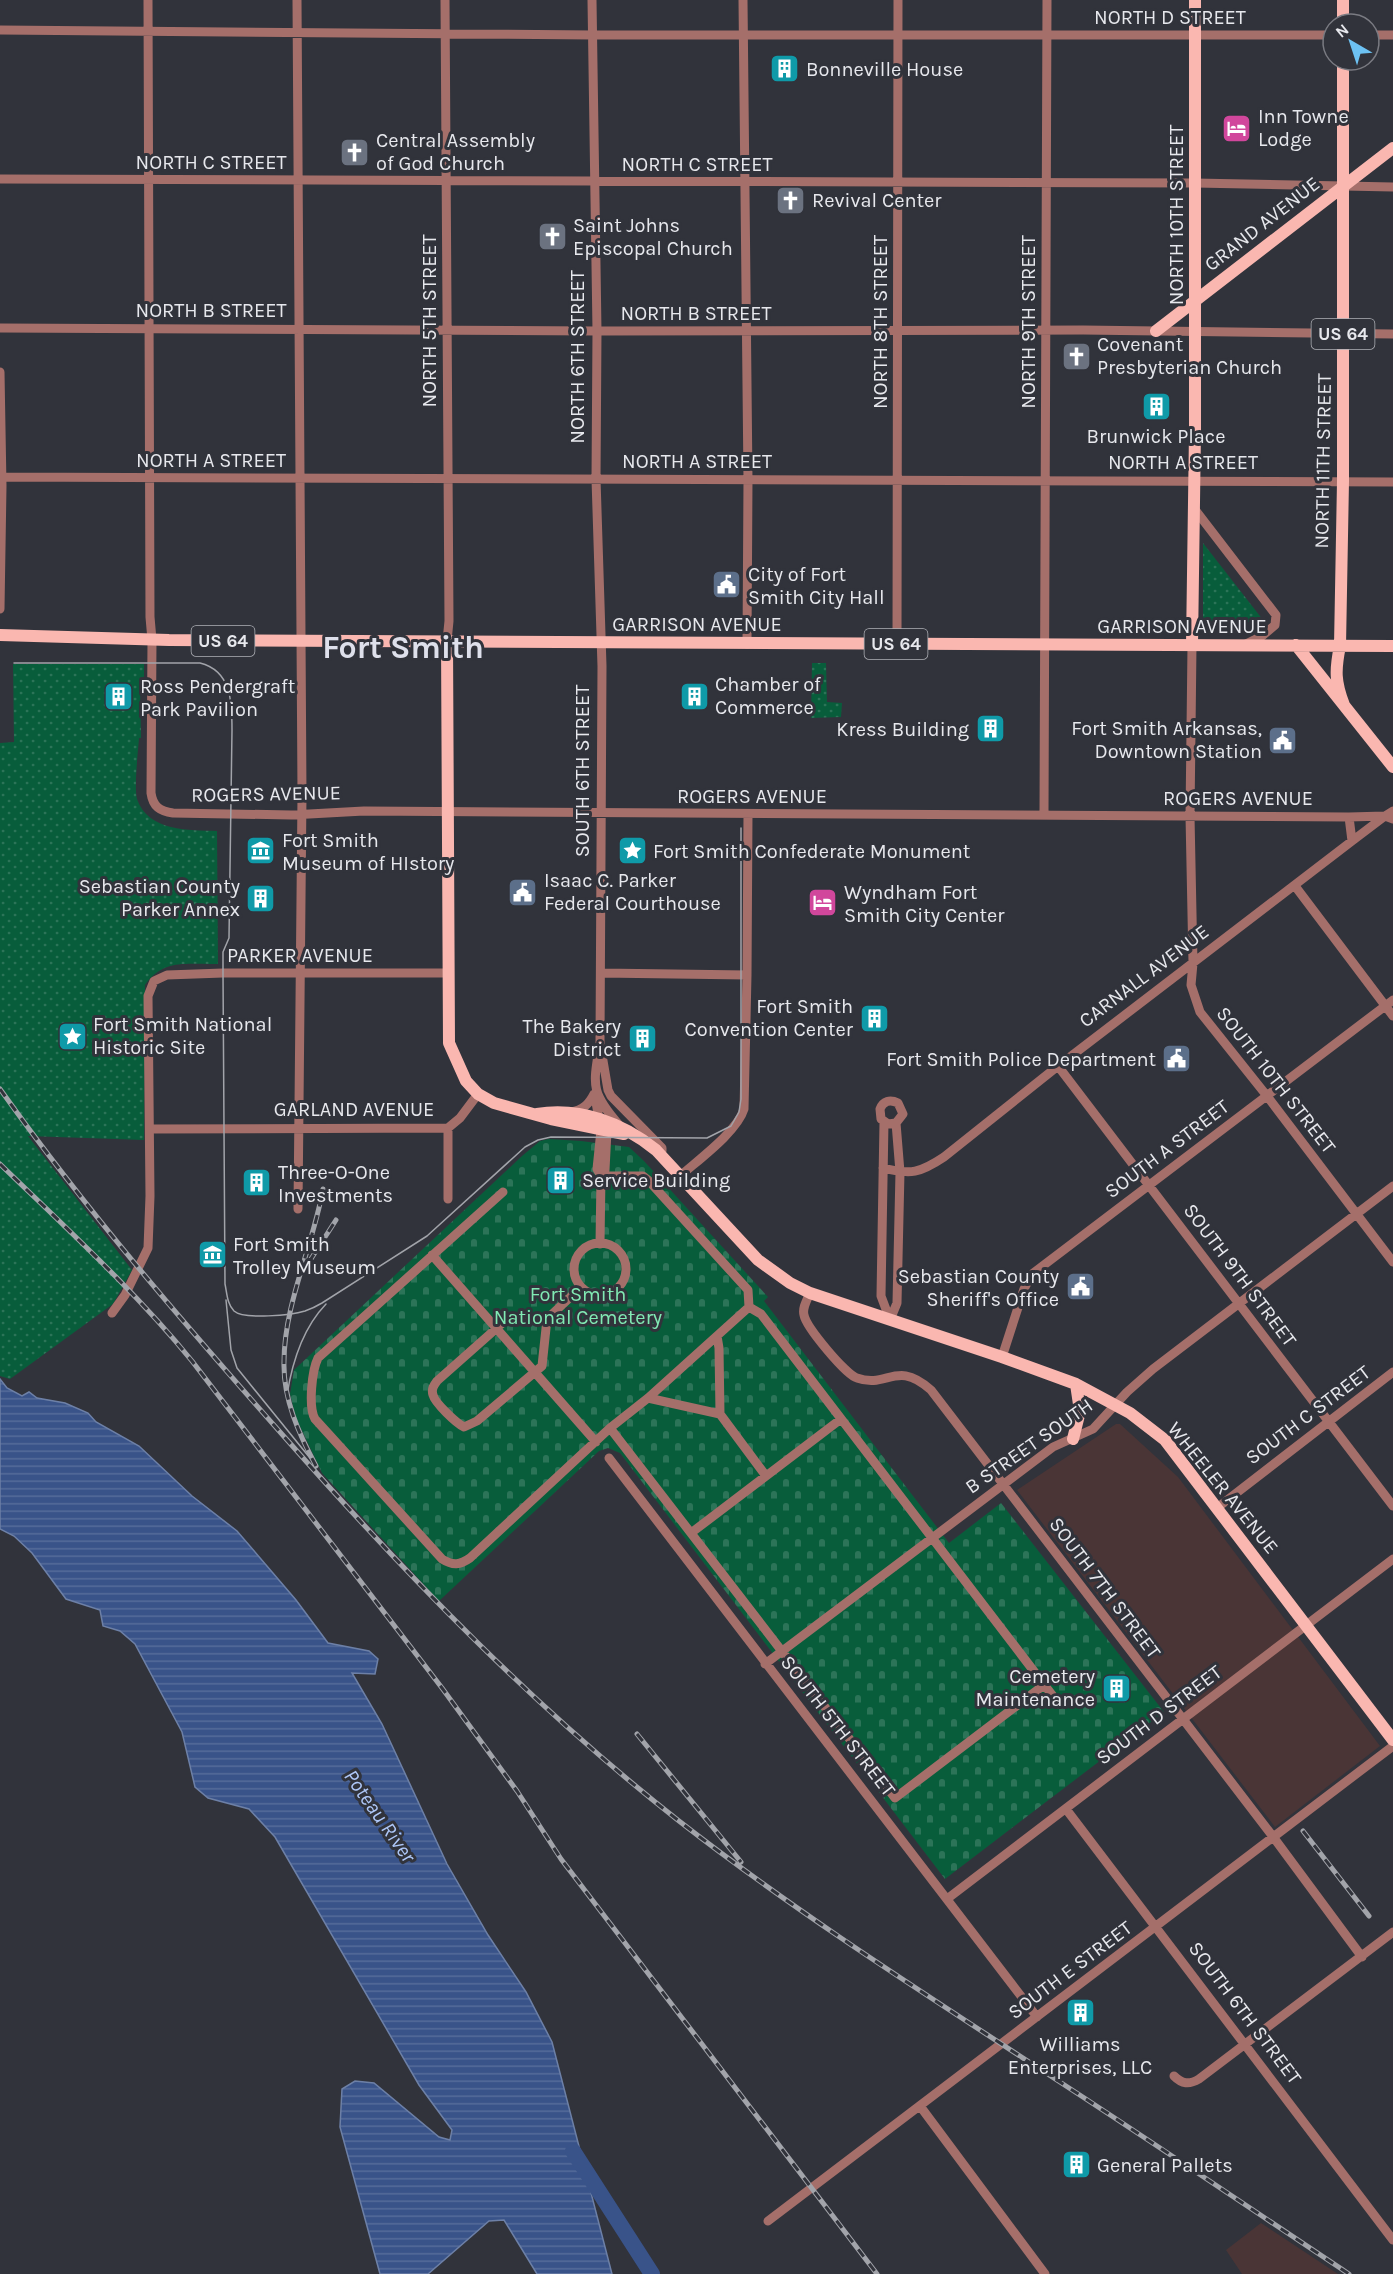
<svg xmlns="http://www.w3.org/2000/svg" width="1393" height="2274" font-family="Karla,sans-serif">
  <defs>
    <pattern id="grass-dots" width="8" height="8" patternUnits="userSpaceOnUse" patternTransform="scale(1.5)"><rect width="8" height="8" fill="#085d3b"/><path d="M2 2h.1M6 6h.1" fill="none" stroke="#2c7458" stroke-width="1.8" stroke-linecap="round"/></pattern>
    <pattern id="cemetery-stones" width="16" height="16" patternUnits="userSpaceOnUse" patternTransform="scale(1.5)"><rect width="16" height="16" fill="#085d3b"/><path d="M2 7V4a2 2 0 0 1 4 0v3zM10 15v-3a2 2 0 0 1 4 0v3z" fill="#2c7458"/></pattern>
    <pattern id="water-rules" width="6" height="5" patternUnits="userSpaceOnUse" patternTransform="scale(1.5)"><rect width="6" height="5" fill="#395389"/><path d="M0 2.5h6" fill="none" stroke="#566c9a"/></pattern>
  </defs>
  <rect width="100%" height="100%" fill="#31333b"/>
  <path fill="#4a3536" d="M1116,1424H1120L1178,1477L1380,1746L1275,1827L1017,1490Z
    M1261,2223L1338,2274H1242L1226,2250Z"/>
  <path fill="url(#grass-dots)" d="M1203,543L1263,620L1255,622H1203Z
    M812,663H826L827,702L842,703L841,717L811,718Z
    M13,664H144V679L140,684L141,738H139C138,752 134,787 137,799C148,832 190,830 217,831L218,964C187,965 164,958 145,985L144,1140L28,1136L132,1270L113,1304L10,1379L0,1376V743L14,742Z"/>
  <path fill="url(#cemetery-stones)" d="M549,1139L581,1141L629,1147L644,1161L768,1297L764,1301L949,1543L1001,1503L1164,1712L945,1879L620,1453L608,1448L599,1451L439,1601L322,1473L296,1418L290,1394L294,1370L522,1156L540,1141Z"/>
  <path fill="url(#water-rules)" stroke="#6d80a7" stroke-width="1.5" d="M0,1379L7,1388L22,1396L29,1392L37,1398L65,1403L88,1413L96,1422L139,1446L192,1496L237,1531L296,1600L328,1643L369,1651L378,1659L375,1674L352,1673L382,1724L447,1864L488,1935L526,1992L552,2042L612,2274H537L504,2220L489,2221L428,2274H380L340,2127L342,2089L355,2081L374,2083L439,2137L450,2140L452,2130L419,2085L275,1837L249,1809L208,1798L195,1787L182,1732L135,1644L120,1631L103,1626L100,1610L66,1599L32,1553L14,1536L0,1529Z"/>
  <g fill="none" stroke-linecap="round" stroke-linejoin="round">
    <path stroke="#395389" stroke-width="16" d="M573,2151L652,2274"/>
    <path stroke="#a56f6a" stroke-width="9" d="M148,0L150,617L152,640L151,793C153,807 160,811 173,813L291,815L364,811L1349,817L1385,816L1393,811
      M297,0L302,795L298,1209
      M445,0L449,621L447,641
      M592,0L597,331L596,479L602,666L600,1043C593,1086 590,1092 620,1126
      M743,0L748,480L747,644
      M0,30L593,35H1333
      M1369,35H1393
      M0,179L1195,183L1393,187
      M0,328L597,331L1083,330L1393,334
      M0,372L2,486L0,609
      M0,477L1393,482
      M1193,507L1276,615L1275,625L1262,636L1246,644
      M897,644L898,0
      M1192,645L1190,816L1193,963L1191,985L1200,1012L1267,1096L1393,1262
      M1044,815L1047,0
      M1352,841L1385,816L1393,819
      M1295,886L1393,1016
      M601,973L747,975
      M601,1049L608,1090L611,1096L662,1148V1151
      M1058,1066L1393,1506
      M595,1097L601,1130L597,1169L601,1176
      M571,1112C583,1110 589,1104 594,1094
      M884,1122L881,1296L890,1320
      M150,1129L448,1128L460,1118L478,1094
      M883,1168C911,1175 920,1173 944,1157L1053,1070L1352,841L1349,817
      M601,1176H643L648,1180L748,1290L749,1307
      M679,1177C698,1160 737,1132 744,1109L747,975L748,814
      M503,1192L318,1358C312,1370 308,1407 315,1419L442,1559C453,1566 460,1565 470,1558L610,1428L648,1398L749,1307
      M448,1199V1128
      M574 1269a26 26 0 1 1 52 0a26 26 0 1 1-52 0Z
      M600,1244L601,1176L605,1170L607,1131
      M432,1255L596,1442
      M810,1293C807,1300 802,1308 804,1315C806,1327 846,1375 857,1378C888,1389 896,1359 931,1390L1274,1838L1362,1957
      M749,1307L761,1314L1059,1704
      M112,1313L125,1295L148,1248L150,1196L148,996L154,981L167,975L223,973H447
      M547,1319L508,1318L437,1381C434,1385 431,1389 433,1395C435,1403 456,1423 464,1427L477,1421L542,1366L547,1319L581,1287
      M890,1320L897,1303L900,1172L896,1123L903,1114L898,1103C890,1099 883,1101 880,1109L881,1119L888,1124L896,1123
      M717,1336L719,1348L720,1414L766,1476
      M1002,1357L1024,1289L1032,1274L1393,1000
      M648,1398L720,1414
      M610,1428L895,1798L1044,1685
      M609,1458L1037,2017
      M1217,1508L1393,1372
      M691,1533L841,1419
      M765,1664L1053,1447L1093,1429L1127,1392L1153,1369L1393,1186
      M1066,1809L1393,2240
      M947,1899L1393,1559
      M1174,2076C1182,2084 1189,2085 1199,2079L1393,1932
      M920,2106L1045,2274
      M768,2221L1393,1746"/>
    <path stroke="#fab7b0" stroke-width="12" d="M1343,24V0
      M1343,60V481L1340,646C1335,670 1335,682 1344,705
      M1156,331L1393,148
      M0,635L169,640L1393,646
      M447,641L449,1043L466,1081L478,1094L494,1103L551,1119L624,1134
      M1192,645L1195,431V0
      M1296,645L1393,767
      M537,1114C580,1107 623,1123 656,1150L758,1260L790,1283L810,1293L1002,1357L1076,1384L1130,1413L1165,1440L1393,1740
      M1073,1439L1080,1411L1076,1384"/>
    <path stroke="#a2a4aa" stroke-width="1.5" d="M14,663H200C232,671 232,703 232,730L229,938L223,952V973L225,1284C227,1293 227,1304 234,1311C244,1320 292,1315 305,1311C311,1309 317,1306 322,1303L427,1236L525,1147L538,1140L551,1137L707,1138L731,1126L739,1112L741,1099V828
      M226,1300L231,1350L237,1368L314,1463
      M287,1395C292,1363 303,1328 326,1304"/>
    <defs>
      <path id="rail" d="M0,1089C88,1213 188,1328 288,1441C410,1579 534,1707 679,1821C796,1912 922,1992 1046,2073C1148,2139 1248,2207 1349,2274
        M0,1164C66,1228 134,1290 192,1361L442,1688L517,1791L561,1859L877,2274
        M309,1262L336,1220
        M316,1466C299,1434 283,1399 284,1362C284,1304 313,1246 323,1189
        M637,1734L741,1862
        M1303,1831L1369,1916"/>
    </defs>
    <use href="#rail" stroke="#a2a4aa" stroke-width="5"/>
    <use href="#rail" stroke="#31333b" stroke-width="3" stroke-dasharray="9" stroke-linecap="butt"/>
  </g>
  <defs>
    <symbol id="building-square" viewBox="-11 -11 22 22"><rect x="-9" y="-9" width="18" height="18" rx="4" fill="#0f9aa8" stroke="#31333b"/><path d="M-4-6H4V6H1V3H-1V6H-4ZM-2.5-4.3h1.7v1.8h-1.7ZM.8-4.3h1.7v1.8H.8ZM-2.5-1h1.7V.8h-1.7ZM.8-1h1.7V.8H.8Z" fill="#fff"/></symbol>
    <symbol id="hotel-square" viewBox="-11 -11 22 22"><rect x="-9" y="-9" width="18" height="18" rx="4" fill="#d1479c" stroke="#31333b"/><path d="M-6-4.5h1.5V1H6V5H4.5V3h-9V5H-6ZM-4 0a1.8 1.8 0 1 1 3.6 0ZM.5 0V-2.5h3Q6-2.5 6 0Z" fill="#fff"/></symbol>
    <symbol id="church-square" viewBox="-11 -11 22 22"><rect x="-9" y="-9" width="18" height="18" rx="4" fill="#6b7280" stroke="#31333b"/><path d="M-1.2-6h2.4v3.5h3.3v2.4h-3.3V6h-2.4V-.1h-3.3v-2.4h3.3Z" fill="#fff"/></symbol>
    <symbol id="civic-square" viewBox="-11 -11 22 22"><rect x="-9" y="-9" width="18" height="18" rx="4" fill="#5c6f8a" stroke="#31333b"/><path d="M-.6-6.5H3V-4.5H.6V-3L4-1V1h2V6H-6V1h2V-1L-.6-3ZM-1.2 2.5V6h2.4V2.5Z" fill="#fff"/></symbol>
    <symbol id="museum-square" viewBox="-11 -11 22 22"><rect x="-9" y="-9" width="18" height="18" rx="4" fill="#0f9aa8" stroke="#31333b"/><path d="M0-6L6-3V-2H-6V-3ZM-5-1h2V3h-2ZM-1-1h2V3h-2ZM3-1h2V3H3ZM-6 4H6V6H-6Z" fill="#fff"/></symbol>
    <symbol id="sight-square" viewBox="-11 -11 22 22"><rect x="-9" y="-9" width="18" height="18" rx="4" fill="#0f9aa8" stroke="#31333b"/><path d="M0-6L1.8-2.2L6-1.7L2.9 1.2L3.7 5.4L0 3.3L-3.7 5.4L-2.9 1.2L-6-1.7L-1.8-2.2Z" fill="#fff"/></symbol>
  </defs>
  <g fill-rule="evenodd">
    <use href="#building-square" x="768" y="52" width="33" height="33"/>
    <use href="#hotel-square" x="1220" y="112" width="33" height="33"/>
    <use href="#church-square" x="338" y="136" width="33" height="33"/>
    <use href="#church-square" x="774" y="184" width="33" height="33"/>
    <use href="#church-square" x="536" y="220" width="33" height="33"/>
    <use href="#church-square" x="1060" y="340" width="33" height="33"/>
    <use href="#building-square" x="1140" y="390" width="33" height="33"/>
    <use href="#civic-square" x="710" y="568" width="33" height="33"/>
    <use href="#building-square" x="678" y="680" width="33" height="33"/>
    <use href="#building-square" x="102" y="680" width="33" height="33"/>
    <use href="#building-square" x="974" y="712" width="33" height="33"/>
    <use href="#civic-square" x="1266" y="724" width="33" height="33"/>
    <use href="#museum-square" x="244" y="834" width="33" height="33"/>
    <use href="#sight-square" x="616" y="834" width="33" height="33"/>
    <use href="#civic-square" x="506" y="876" width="33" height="33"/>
    <use href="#building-square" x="244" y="882" width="33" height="33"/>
    <use href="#hotel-square" x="806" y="886" width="33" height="33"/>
    <use href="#building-square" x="858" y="1002" width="33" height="33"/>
    <use href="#sight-square" x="56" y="1020" width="33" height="33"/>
    <use href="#building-square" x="626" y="1022" width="33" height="33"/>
    <use href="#civic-square" x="1160" y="1042" width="33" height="33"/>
    <use href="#building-square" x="544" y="1164" width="33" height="33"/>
    <use href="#building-square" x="240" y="1166" width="33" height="33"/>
    <use href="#museum-square" x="196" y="1238" width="33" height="33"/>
    <use href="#civic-square" x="1064" y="1270" width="33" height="33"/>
    <use href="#building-square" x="1100" y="1672" width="33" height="33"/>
    <use href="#building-square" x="1064" y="1996" width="33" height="33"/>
    <use href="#building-square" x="1060" y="2148" width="33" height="33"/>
  </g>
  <g text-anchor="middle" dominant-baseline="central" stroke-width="6" stroke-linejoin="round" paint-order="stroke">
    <g fill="#31333b" stroke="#b0b2b8" stroke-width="1.5">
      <rect x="1311.5" y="319" width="63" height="30" rx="4.5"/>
      <rect x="191.5" y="626" width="63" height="30" rx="4.5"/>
      <rect x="864.5" y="629" width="63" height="30" rx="4.5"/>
    </g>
    <g font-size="18" font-weight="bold" fill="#e7e8ed">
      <text x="1343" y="334">US 64</text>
      <text x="223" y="641">US 64</text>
      <text x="896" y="644">US 64</text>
    </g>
    <g font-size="20" fill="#e7e8ed" stroke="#31333b">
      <text x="1170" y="17">NORTH D STREET</text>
      <text x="211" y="162">NORTH C STREET</text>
      <text x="697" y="164">NORTH C STREET</text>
      <text transform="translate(1176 215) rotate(-90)">NORTH 10TH STREET</text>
      <text transform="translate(1262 224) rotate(-38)">GRAND AVENUE</text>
      <text x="211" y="310">NORTH B STREET</text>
      <text x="696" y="313">NORTH B STREET</text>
      <text transform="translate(429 321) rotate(-90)">NORTH 5TH STREET</text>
      <text transform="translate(880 322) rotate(-90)">NORTH 8TH STREET</text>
      <text transform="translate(1028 322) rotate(-90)">NORTH 9TH STREET</text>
      <text transform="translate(577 357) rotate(-90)">NORTH 6TH STREET</text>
      <text x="211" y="460">NORTH A STREET</text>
      <text x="697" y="461">NORTH A STREET</text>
      <text transform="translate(1323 461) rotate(-89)">NORTH 11TH STREET</text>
      <text x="1183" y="462">NORTH A STREET</text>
      <text x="697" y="624">GARRISON AVENUE</text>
      <text x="1182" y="626">GARRISON AVENUE</text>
      <text transform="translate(582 771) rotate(-90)">SOUTH 6TH STREET</text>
      <text transform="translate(266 794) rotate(-1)">ROGERS AVENUE</text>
      <text x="752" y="796">ROGERS AVENUE</text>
      <text x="1238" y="798">ROGERS AVENUE</text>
      <text x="300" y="955">PARKER AVENUE</text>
      <text transform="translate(1144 976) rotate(-37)">CARNALL AVENUE</text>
      <text transform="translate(1276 1080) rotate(52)">SOUTH 10TH STREET</text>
      <text x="354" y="1109">GARLAND AVENUE</text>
      <text transform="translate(1167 1149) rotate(-37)">SOUTH A STREET</text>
      <text transform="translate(1240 1275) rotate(53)">SOUTH 9TH STREET</text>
      <text transform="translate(1308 1415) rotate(-37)">SOUTH C STREET</text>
      <text transform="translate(1029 1446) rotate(-35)">B STREET SOUTH</text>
      <text transform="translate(1223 1488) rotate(51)">WHEELER AVENUE</text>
      <text transform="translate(1105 1588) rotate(53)">SOUTH 7TH STREET</text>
      <text transform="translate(1159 1715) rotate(-37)">SOUTH D STREET</text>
      <text transform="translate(838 1726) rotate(52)">SOUTH 5TH STREET</text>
      <text transform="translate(1070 1970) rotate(-37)">SOUTH E STREET</text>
      <text transform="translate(1245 2013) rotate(53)">SOUTH 6TH STREET</text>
    </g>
    <g font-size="20" fill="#e7e8ed" stroke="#31333b" text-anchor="start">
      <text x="806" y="69">Bonneville House</text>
      <text x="1258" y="116">Inn Towne<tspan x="1258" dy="23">Lodge</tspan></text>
      <text x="376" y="140">Central Assembly<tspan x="376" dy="23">of God Church</tspan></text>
      <text x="812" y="200">Revival Center</text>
      <text x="573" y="225">Saint Johns<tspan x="573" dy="23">Episcopal Church</tspan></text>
      <text x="1097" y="344">Covenant<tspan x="1097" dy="23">Presbyterian Church</tspan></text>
      <text x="1156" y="436" text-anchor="middle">Brunwick Place</text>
      <text x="748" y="574">City of Fort<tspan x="748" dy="23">Smith City Hall</tspan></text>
      <text x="715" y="684">Chamber of<tspan x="715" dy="23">Commerce</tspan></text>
      <text x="140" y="686">Ross Pendergraft<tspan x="140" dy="23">Park Pavilion</tspan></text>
      <text x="1262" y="728" text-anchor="end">Fort Smith Arkansas,<tspan x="1262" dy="23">Downtown Station</tspan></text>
      <text x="969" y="729" text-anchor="end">Kress Building</text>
      <text x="282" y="840">Fort Smith<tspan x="282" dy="23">Museum of HIstory</tspan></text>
      <text x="653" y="851">Fort Smith Confederate Monument</text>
      <text x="544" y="880">Isaac C. Parker<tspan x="544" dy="23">Federal Courthouse</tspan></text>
      <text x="240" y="886" text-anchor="end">Sebastian County<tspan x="240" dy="23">Parker Annex</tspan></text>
      <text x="844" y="892">Wyndham Fort<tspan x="844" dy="23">Smith City Center</tspan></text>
      <text x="853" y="1006" text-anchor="end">Fort Smith<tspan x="853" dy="23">Convention Center</tspan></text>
      <text x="93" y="1024">Fort Smith National<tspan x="93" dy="23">Historic Site</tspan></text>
      <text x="621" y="1026" text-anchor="end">The Bakery<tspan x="621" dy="23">District</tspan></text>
      <text x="1156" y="1059" text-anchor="end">Fort Smith Police Department</text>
      <text x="278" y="1172">Three-O-One<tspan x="278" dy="23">Investments</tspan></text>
      <text x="582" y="1180">Service Building</text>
      <text x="233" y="1244">Fort Smith<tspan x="233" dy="23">Trolley Museum</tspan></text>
      <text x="1059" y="1276" text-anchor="end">Sebastian County<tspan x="1059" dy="23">Sheriff's Office</tspan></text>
      <text x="1095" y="1676" text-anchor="end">Cemetery<tspan x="1095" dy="23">Maintenance</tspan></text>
      <text x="1080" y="2044" text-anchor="middle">Williams<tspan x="1080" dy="23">Enterprises, LLC</tspan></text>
      <text x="1097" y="2165">General Pallets</text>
    </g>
    <g font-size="20" fill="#81eab4" stroke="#31333b">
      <text x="578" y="1294">Fort Smith<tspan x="578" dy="23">National Cemetery</tspan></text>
    </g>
    <g font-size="21" font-style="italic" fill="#aec7f8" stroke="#31333b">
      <text transform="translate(380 1816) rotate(55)">Poteau River</text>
    </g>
    <g font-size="32" font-weight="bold" fill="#dee0eb" stroke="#31333b">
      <text x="403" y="647">Fort Smith</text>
    </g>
  </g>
  <g transform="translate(1351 42) rotate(321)"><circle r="28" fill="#31333b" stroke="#7a7b82" stroke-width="1.5"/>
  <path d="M0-4.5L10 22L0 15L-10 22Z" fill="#6dc2f3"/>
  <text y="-9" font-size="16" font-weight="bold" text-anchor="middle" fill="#e7e8ed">N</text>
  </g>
</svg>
